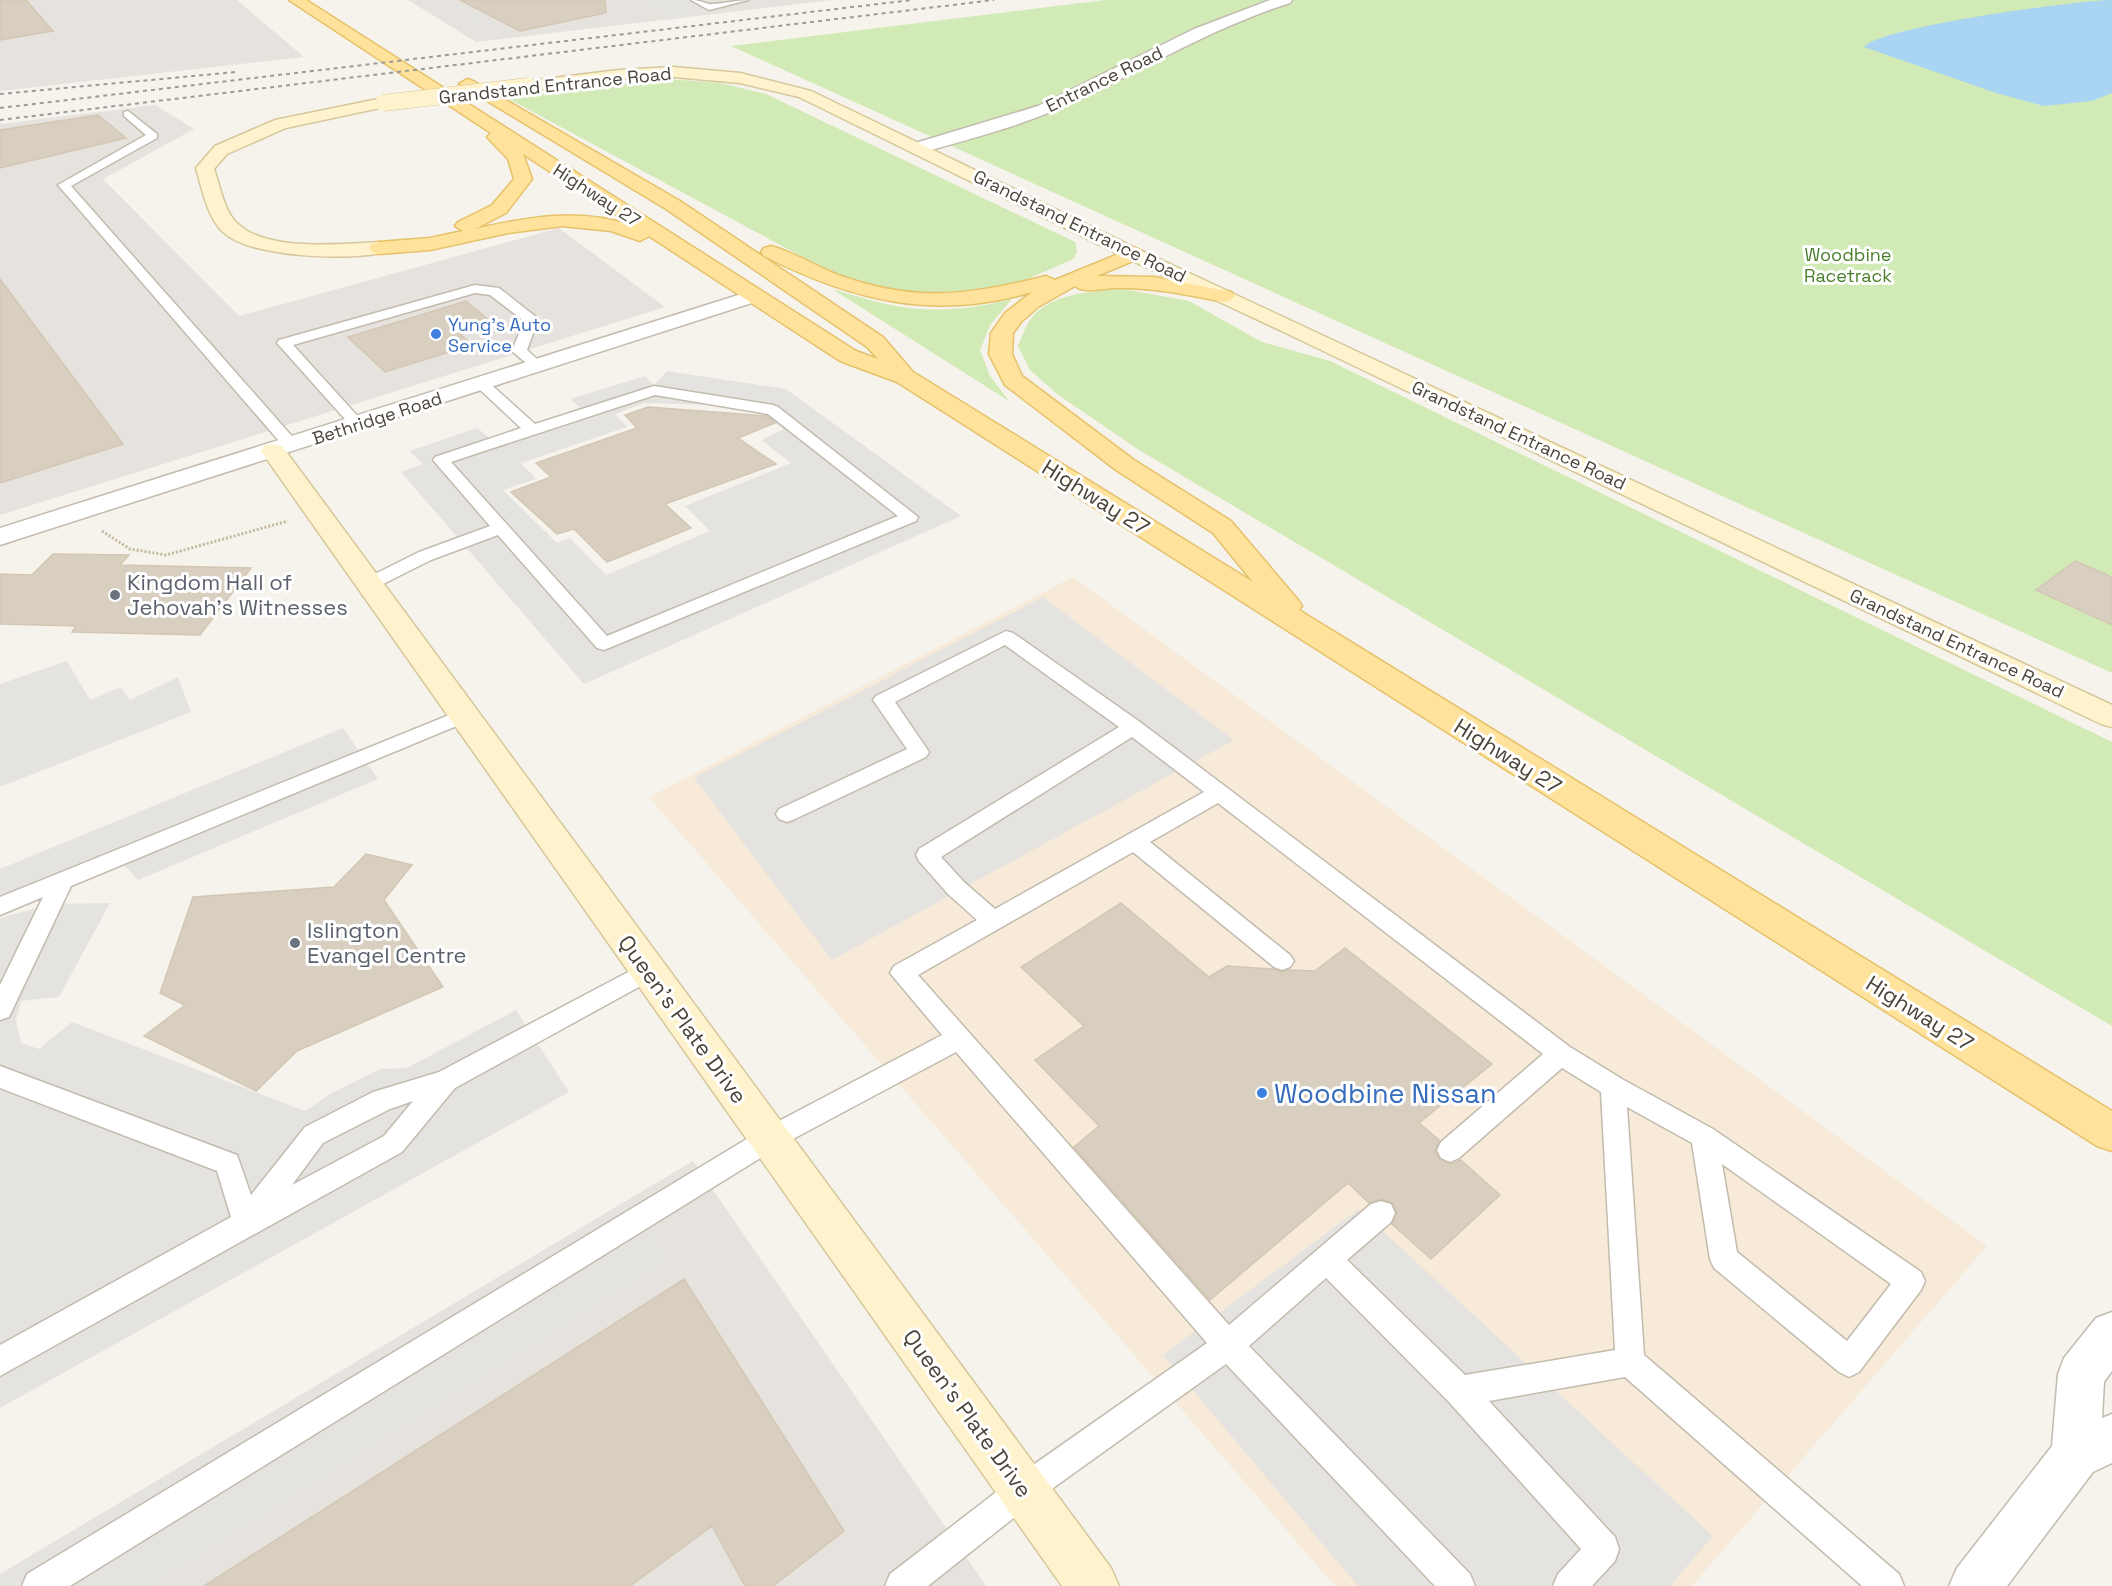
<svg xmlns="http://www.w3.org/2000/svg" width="2112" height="1586" font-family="'Space Grotesk',sans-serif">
  <rect width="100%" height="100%" fill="#f6f3ec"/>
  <path fill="#f7ead8" d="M1073,577L1987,1246L1692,1586H1335L649,797Z"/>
  <path fill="#e6e2dd" d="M0,0H237L304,57L0,91Z
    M408,0H833L476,42Z
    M155,105L194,129L103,179L239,316L559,228L665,307L0,515V124Z
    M693,1161L986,1586H0V1574Z"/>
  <path fill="#d2eab5" d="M1105,0H2112V673L731,46Z
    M667,79L720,83L766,94L1075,242L1077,252L1073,259L1026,280L959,296L882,291L821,267L507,98Z
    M832,289C853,295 874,302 896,306C933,313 975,309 1012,299L990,325L980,350L990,376L1009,401Z
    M1123,289L1189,301L1262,342L1330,361L2112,742V1026L1139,450L1057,394L1030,370L1018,346C1022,338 1025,327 1030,320C1049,293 1094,291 1123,289Z"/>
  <path fill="#e5e3e0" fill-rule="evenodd" d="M630,0H717L732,7L670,20Z
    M455,2L501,28L488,31L443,5Z
    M667,371L786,389L961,516L584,684L401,472L423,464L410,451L477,428L491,439L581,408L570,399L645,376L654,385ZM644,403L751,406L784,429L761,440L791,463L685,506L710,531L606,575L570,538L557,543L503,490L536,479L521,463L627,427L615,414Z
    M1043,597L1234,740L832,960L694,778Z
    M67,661L90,700L121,687L130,700L178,677L191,712L0,787V684Z
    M343,728L378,779L138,880L122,863L0,912V869Z
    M110,903L59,997L21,1001L16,1021L21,1043L39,1049L72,1022L305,1111L332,1093L380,1069L407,1068L516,1010L569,1092L0,1408V918L51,904Z
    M633,1198L672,1261L155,1586H0V1577Z
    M1359,1209L1713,1536L1670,1586H1358L1163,1355Z"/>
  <path fill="#a9d4f2" d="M2112,0V93L2092,101L2044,106L1996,93L1864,47C1879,27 2079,0 2112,0Z"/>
  <path fill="#d8cfc1" stroke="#d3c7b4" stroke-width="1.5" d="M0,0H26L53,31L0,40Z
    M460,0H605L606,13L520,31Z
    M98,115L126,138L0,168V130Z
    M0,279L123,444L0,483Z
    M466,301L491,322L458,332L472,345L385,372L348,337Z
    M648,407L767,416L775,423L738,438L776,464L665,504L691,528L607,562L574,529L557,534L511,492L551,477L536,463L637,428L625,415Z
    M53,554L129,555L120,565L251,568L200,635L72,632L76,626L0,624V574L32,575Z
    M2075,561L2112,577V625L2036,590Z
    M366,854L412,865L384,900L443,987L297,1051L256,1091L144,1036L185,1005L160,993L193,897L334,887Z
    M1121,903L1209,977L1227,966L1273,969L1281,972L1289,970L1315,971L1345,948L1492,1064L1419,1123L1439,1140L1435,1151L1440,1160L1451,1164L1461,1160L1500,1195L1431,1259L1392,1224L1397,1214L1393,1203L1382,1199L1369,1203L1348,1183L1210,1300L1074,1147L1099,1126L1035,1060L1084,1026L1021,967Z
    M684,1279L844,1531L773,1586H745L712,1526L630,1586H204Z"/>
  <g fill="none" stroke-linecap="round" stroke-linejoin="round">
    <defs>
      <path id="lane" d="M691,0C698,0 702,2 709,4C714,5 740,0 748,0L709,10Z
        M128,111L157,134V138L71,186L297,442L299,445L297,448H285L58,185L146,135L124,116V112Z
        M475,285L499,288L536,317L538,320L527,350L545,366L543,369H533L512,351L524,321L490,295L475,293L293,345L362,421L365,424L357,429L352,427L277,343L279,340Z
        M482,380L487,381L535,424L654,386L773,405L778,407L918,517L916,521L604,650L597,648L498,535L431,560L375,588H363L360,584L363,580L419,552L490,526L433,460L435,457L521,428L477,387L475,384L477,381ZM655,395L768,414L898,516L607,636L451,462Z
        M1006,631L1013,633L1140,722L1570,1047L1622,1079L1713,1129L1921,1272L1925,1281L1921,1290L1859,1372L1849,1377L1839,1372L1714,1268L1710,1259L1692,1143L1627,1107L1644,1355L1899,1574L1904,1586H1862L1625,1377L1489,1401L1615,1537L1619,1549L1615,1561L1592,1586H1553L1558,1574L1581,1549L1449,1402L1326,1278L1249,1346L1470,1574L1475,1586H1435L1226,1364L1035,1501L928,1586H885L890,1574L1013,1479L1207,1343L956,1052L778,1147L70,1586H22L27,1574L760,1131L942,1035L890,973L894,966L977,920L948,894L919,861L916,855L919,849L1119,727L1005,645L895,702L929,752L926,757L795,819L787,822L779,819L776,814L779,809L907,749L873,700L876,696ZM1132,737L1204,792L995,909L964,882L941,857ZM1218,803L1543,1054L1441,1142L1437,1150L1441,1158L1450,1162L1459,1158L1562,1068L1601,1092L1615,1350L1465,1375L1347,1260L1391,1222L1395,1213L1391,1204L1381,1201L1371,1204L1229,1325L918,975L1133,852L1274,967L1282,970L1290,967L1294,961L1290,955L1150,842ZM1722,1164L1891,1284L1847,1341L1737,1252Z
        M464,709L471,710L474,715L471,720L71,886L9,1017L0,1020V985L43,897L0,915V897Z
        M649,961L657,963L661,970L657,977L455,1088L402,1152L0,1376V1345L231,1217L217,1171L0,1088V1066L237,1155L251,1195L305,1127L373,1092L439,1072ZM413,1101L384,1136L292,1185L323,1143L390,1109Z"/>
      <path id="street" d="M1270,0H1292L1290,3C1211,28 1142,71 1067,105C1021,126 972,138 924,152H912L909,148L912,144L1038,106L1194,29Z
        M754,290L761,292L765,296L761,300L0,545V528Z
        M2112,1312V1371L2104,1382L2102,1418L2112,1414V1463L2093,1472L2007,1586H1949L1957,1568L2052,1446L2058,1374L2064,1358L2096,1318Z"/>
      <path id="secondary" d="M674,67L740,73L811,91L1140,250L2112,705V727L2101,724L1290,335L1126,258L799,97L740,83L674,77L619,79L528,91L520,86L528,81L619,70Z
        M383,98L391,103L389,106L286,128L227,154L214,169C220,185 224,212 238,224C268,252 341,244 379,242L386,244L389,248L386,252C351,261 250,258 223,232C207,217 202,188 196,168L215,146L275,120Z
        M273,444L282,446L1111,1568L1119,1586H1062L261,451L264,446Z"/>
      <path id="primary" d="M289,0H306L856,351L878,359L867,347L666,209L459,84L467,79L473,81L680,201L883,337L913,372L1253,582L1213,533L1116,470L1005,385L989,354L991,333L1005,313L1032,292C935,321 853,301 764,256L761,252L764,248L771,246C797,253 821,270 847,278C922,303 972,294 1046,276L1055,280L1133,248L1140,250L1143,254L1140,258L1097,276L1154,277L1231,292L1235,296L1231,300L1224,302C1189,295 1152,287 1116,288C1104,288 1085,294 1075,286L1038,307L1021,322L1013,333L1012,354L1022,376L1134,460L1231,521L1298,600L1302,606L1299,610L2112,1111V1151L2097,1146L897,382L840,361L649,236L640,241L611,231L562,226L508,233L430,250L379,254L372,252L369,248L372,244L379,242L430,238L463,231L455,226L458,222L492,205L514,179L508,159L487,137L491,133ZM523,154L633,226C581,207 527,217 475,229L506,213L532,179Z"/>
    </defs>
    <use href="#lane" stroke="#c2bbae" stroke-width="3"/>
    <use href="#street" stroke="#c2bbae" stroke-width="3"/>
    <use href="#secondary" stroke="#d6c79b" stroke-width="3"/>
    <use href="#primary" stroke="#e6c16a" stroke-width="3"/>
    <path stroke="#c4b79f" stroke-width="3" stroke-dasharray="2 2" stroke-linecap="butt" d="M102,531L130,549L166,555L288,521"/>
    <use href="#lane" fill="#fff" fill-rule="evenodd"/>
    <use href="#street" fill="#fff" fill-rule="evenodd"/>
    <use href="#secondary" fill="#fff3cd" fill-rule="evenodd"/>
    <use href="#primary" fill="#ffe39c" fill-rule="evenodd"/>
    <path stroke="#9a9a9a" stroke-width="2" stroke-dasharray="4 4" stroke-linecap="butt" d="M0,94L236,72
      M0,108L912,0
      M0,120L994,0"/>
    <defs>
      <path id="secondary-bridge" d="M383,103L528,86"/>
    </defs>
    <use href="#secondary-bridge" stroke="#d6c79b" stroke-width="17" stroke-linecap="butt"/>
    <use href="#secondary-bridge" stroke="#fff3cd" stroke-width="16"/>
  </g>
  <g fill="#3f7fe0" stroke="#fff" stroke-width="2">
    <circle cx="436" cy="334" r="6"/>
    <circle cx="1262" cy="1093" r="6"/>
  </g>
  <g fill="#6b7280" stroke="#fff" stroke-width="2">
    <circle cx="115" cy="595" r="6"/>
    <circle cx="295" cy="943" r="6"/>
  </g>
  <g text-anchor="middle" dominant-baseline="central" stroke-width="6" stroke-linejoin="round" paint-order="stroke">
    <g font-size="18" fill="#4b4439" stroke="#fff">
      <text transform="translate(1104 79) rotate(-26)">Entrance Road</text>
      <text transform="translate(555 85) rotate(-6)">Grandstand Entrance Road</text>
      <text transform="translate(597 195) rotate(33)">Highway 27</text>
      <text transform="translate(1080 226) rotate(26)">Grandstand Entrance Road</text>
      <text transform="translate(377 418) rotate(-18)">Bethridge Road</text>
      <text transform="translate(1519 435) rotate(25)">Grandstand Entrance Road</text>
      <text transform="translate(1957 643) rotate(25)">Grandstand Entrance Road</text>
    </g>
    <g font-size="18" fill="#4a7f2a" stroke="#fff">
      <text x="1848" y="254">Woodbine<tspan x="1848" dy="21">Racetrack</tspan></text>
    </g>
    <g font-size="18" fill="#366cbe" stroke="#fff" text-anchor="start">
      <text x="448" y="324">Yung’s Auto<tspan x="448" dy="21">Service</tspan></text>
    </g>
    <g font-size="22" fill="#4b4439" stroke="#fff">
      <text transform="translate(1096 497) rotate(32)">Highway 27</text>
      <text transform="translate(1508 756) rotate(32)">Highway 27</text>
      <text transform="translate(1920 1013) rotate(32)">Highway 27</text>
      <text transform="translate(683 1019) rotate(54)">Queen's Plate Drive</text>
      <text transform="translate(968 1413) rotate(54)">Queen's Plate Drive</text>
    </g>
    <g font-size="22" fill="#5b616d" stroke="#fff" text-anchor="start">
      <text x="127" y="582">Kingdom Hall of<tspan x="127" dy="25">Jehovah's Witnesses</tspan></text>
      <text x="307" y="930">Islington<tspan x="307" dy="25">Evangel Centre</tspan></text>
    </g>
    <g font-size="27" fill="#366cbe" stroke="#fff" text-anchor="start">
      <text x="1274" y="1093">Woodbine Nissan</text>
    </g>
  </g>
</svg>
